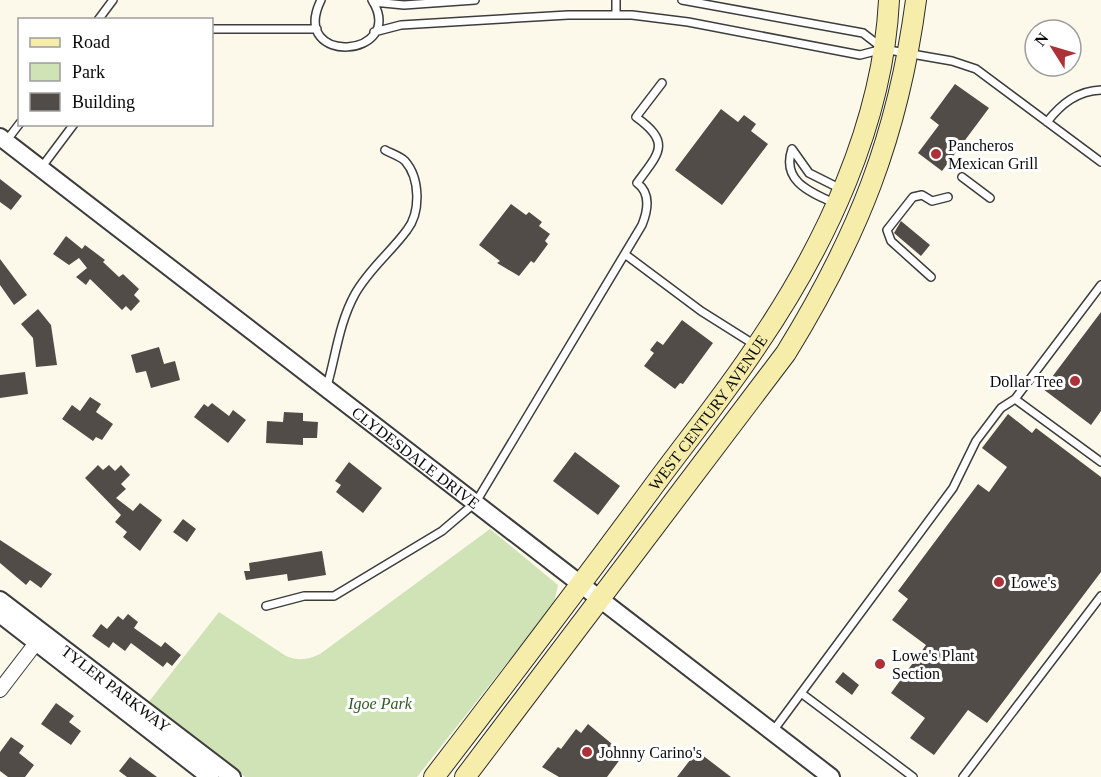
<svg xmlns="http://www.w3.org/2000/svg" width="1101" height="777" font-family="'Times New Roman',serif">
  <rect width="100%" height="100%" fill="#fdf9ea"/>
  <path fill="#cfe3b7" d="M490,529L558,585L554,603L417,777H245L147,704L219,612L286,656C299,661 307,660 320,654Z"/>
  <path fill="#524c48" d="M955,84L989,108L942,171L918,153L939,125L930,118Z
    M721,109L738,122L744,115L756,124L751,131L768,144L722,205L675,170Z
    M0,179L22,196L11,210L0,202Z
    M511,204L526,215L529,212L542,222L539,226L550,234L545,241L548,244L534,263L531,261L519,276L497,263L500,261L479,245Z
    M901,221L930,245L921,256L894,233Z
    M66,236L82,249L85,245L105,260L103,262L119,277L123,274L139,289L134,295L140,301L131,311L126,306L122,310L90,279L86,285L76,277L87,268L79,258L69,265L53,254Z
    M0,259L27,295L14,305L0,285Z
    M38,309L51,325L57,365L36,367L33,338L21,324Z
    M1101,312V411L1091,425L1043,389Z
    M682,320L713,343L683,384L680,383L675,389L644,366L654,353L650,350L657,341L663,345Z
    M159,347L164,364L175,361L180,380L151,388L146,371L136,373L131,355Z
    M25,372L28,394L0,398V375Z
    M90,397L101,404L96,412L113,424L102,440L96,437L93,441L62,419L72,405L80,411Z
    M212,403L229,416L233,410L246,420L228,443L194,417L204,404L208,407Z
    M284,412L303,413V421L318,422L317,438H303V445L266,443L267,421L283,422Z
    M1008,414L1032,433L1036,428L1101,477V572L987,723L968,710L934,755L910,738L925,718L891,693L926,645L892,620L908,599L898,591L978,484L989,492L1007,467L982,448Z
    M575,452L620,486L598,515L553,481Z
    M349,462L382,488L363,513L336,492L341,485L335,481Z
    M98,465L103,470L109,465L115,471L121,465L130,475L121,484L126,489L116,498L133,511L140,503L162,520L140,551L123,537L127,532L115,522L121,515L85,478Z
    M183,519L196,529L187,542L173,532Z
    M0,540L52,574L41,588L30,580L26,585L0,563Z
    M322,551L326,575L288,581L287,574L246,580L244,571H250L249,563Z
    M128,614L138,622L134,628L161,647L165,642L181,655L172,666L167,662L163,667L131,643L125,651L113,642L109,648L92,636L101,624L107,629L118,616L123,620Z
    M843,672L859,685L852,695L835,682Z
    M56,703L74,716L69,722L81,731L71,745L41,724Z
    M588,724L624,754L607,777H559L542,767L558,747L561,749L576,729L581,733Z
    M11,737L24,746L19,753L34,765L25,777H8L0,771V752Z
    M697,751L731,777H677Z
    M130,757L157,777H127L119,771Z"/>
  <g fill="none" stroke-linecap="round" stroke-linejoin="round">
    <defs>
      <path id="service" d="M321,0C288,67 408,58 372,0
        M682,0L863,33L881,47
        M373,2L404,5L475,0
        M616,15V0
        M98,20L113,0
        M212,29H317
        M374,32L401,25L568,15H632L688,22L860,55L883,49L952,61L976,69L1101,162
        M1047,122C1061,104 1077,91 1101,90
        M7,140L20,123
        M792,149C781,181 810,192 834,203
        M792,149L809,173L841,189
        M41,168L74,124
        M962,177L990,198
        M626,255L701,311L755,345
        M931,277L891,241L887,230L913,197L922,195L932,201L948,197
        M327,386C336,355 339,323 355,294C369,269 391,252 407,230C421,212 420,178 405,161C400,156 390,153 385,150
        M1015,399L1101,462
        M266,606L304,596H334L442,531L476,502L642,225C648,210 651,193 637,183C659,153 672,143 636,117L662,83
        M801,693L913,777
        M773,731L953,488L976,441L1001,408L1015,399L1101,285
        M963,777L1101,596"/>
      <path id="minor" d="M0,690L36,643"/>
      <g id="tertiary">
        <path id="s1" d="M0,137L831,777"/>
        <path id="s2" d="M0,600L232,777"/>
        <path d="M0,614L210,777"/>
      </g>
      <g id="secondary">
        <path id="s3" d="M434,777C507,682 579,587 650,491C685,443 723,397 756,347C825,246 883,124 889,0"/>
        <path d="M465,777L786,353C858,236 898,136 916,0"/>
      </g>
    </defs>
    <use href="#service" stroke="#3d3d3d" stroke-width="10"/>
    <use href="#minor" stroke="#3d3d3d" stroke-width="16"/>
    <use href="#tertiary" stroke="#3d3d3d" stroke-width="20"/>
    <use href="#secondary" stroke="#2c2c2c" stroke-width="22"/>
    <use href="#service" stroke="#fff" stroke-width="7"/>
    <use href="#minor" stroke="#fff" stroke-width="14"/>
    <use href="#tertiary" stroke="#fff" stroke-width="16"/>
    <use href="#secondary" stroke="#f7edab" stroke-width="20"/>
  </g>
  <g fill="#ac3139" stroke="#fff" stroke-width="2">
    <circle cx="936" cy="154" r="6"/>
    <circle cx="1075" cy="381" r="6"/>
    <circle cx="999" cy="582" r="6"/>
    <circle cx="880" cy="664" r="6"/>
    <circle cx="587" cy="752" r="6"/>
  </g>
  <g text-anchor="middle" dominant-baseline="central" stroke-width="6" stroke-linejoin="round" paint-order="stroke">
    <g font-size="16" fill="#0a0a0a" stroke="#fff" text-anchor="start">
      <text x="948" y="145">Pancheros<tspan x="948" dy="18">Mexican Grill</tspan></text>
      <text x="1063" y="381" text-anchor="end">Dollar Tree</text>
      <text x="1011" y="582">Lowe's</text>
      <text x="892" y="655">Lowe's Plant<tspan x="892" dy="18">Section</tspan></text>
      <text x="599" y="752">Johnny Carino's</text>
    </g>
    <g font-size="16" fill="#0a0a0a" stroke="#fff">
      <text stroke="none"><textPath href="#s3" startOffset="456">WEST CENTURY AVENUE</textPath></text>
      <text stroke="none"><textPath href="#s1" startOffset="525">CLYDESDALE DRIVE</textPath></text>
      <text stroke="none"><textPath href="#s2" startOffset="146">TYLER PARKWAY</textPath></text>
    </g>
    <g font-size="16" font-style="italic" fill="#2f5b22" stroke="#fff">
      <text x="380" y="703">Igoe Park</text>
    </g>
  </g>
  <rect x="18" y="18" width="195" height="108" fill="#ffffff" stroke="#9d9d9d" stroke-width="1.5"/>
  <rect x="30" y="38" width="30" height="9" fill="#f7edab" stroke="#9d9d9d" stroke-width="1.5"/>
  <text x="72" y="48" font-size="18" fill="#0a0a0a">Road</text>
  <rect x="30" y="63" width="30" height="18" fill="#cfe3b7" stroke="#9d9d9d" stroke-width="1.5"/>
  <text x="72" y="78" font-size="18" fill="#0a0a0a">Park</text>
  <rect x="30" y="93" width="30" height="18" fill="#524c48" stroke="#9d9d9d" stroke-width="1.5"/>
  <text x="72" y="108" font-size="18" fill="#0a0a0a">Building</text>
  <g transform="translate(1053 48) rotate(307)"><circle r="28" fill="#ffffff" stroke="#9d9d9d" stroke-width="1.5"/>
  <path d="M0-4.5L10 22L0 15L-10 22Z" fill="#ac3139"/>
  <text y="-9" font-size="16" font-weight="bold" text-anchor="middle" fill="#0a0a0a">N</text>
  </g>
</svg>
